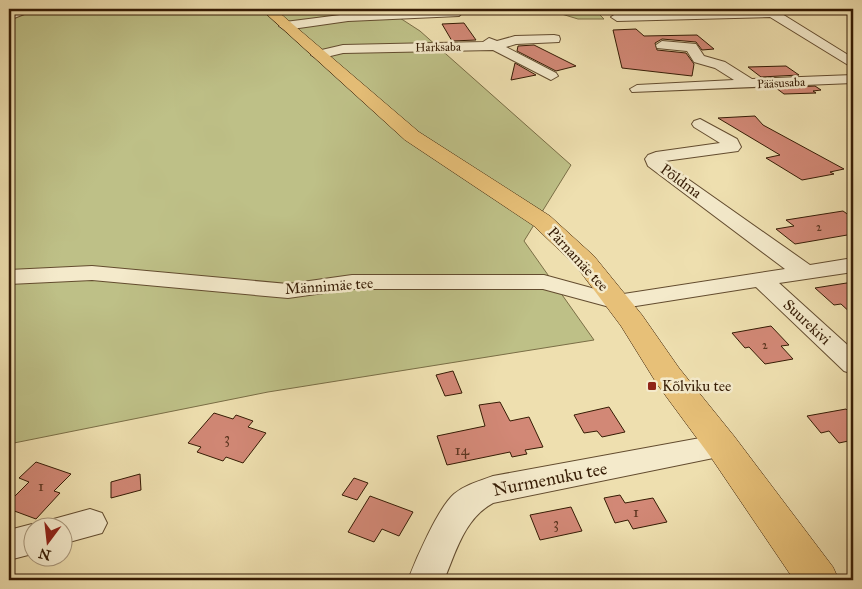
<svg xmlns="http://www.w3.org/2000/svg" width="862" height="589" font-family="'IM FELL Great Primer',serif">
  <rect width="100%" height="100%" fill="#eedfaf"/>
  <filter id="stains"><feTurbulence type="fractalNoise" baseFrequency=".004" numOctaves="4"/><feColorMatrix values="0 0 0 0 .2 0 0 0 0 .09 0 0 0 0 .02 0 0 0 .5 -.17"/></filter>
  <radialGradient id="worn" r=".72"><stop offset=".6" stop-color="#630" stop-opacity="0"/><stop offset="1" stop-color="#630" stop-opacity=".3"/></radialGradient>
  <path fill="#bec087" stroke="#7a6e46" d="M9,9H386L420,31L571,165L524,241L594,340L268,392L9,444Z
    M545,9H656L661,14L598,13L604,19H578Z"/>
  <path fill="#d28876" stroke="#351b04" d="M464,23L476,40L452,41L442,24Z
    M636,29L644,36L697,35L714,49L702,50L696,42L662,39L655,43L657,50L686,53L694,64L692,76L622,68L613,30Z
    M534,45L576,66L556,71L517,51L518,46Z
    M515,63L536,75L511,80Z
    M786,66L799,75L761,77L748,67Z
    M815,86L821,90L813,91L816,93L784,94L776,88Z
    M755,116L763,125L844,169L830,172L834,174L802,180L766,158L780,155L718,118Z
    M843,211L853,218V234L795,244L776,229L794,226L786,220Z
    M853,282V315L841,304L834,305L815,288Z
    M771,326L789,345L781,346L793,359L765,364L749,347L745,348L732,333Z
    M453,371L462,393L445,396L436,375Z
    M500,402L510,421L529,417L543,447L525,450L527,454L512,457L510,452L447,465L437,436L485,426L479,405Z
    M609,407L625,432L602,437L597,431L584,433L574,415Z
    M846,409L853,416V440L839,443L829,431L821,433L807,416Z
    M214,413L233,419L236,415L253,421L248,427L266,433L243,463L226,457L223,461L197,452L201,447L188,443Z
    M36,462L71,474L54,491L60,493L36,519L9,509V502L29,482L19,478Z
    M140,474L141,490L111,498V482Z
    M354,478L368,483L357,500L342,495Z
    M620,495L625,503L653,498L667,522L633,529L628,520L615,523L604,498Z
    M370,496L413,512L399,536L382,529L374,542L348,532Z
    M571,507L582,531L540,540L530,515Z"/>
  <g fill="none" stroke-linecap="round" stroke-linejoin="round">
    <defs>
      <path id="minor" d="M21,9H37L9,20V13Z
        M774,9L853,58V68L770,17L617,21L611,17L617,13Z
        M783,9H853V12H789Z
        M455,11L461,14L459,16L348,21L285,30L279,26L285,22L348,14Z
        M554,35L559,36L560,39L559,42L516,44L506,47L556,73L558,76L551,80L493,50L343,53L318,59L311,55L313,52L343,45L483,42L489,38L497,41L515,36Z
        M662,41L696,44L704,56L725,62L752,79L853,75V83L632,92L630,89L637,85L734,80L715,68L694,62L687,51L657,48L656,45Z
        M700,119L737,139L741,147L738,151L665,161V163L810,265L853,258V272L779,283L853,350V374L844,371L756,287L617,309L543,289H352L288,298L92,280L9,284V270L92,266L288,284L352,275H544L617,295L785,269L648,166L645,159L648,155L656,152L720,143L694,127L692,124L694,121Z
        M722,434L733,438L737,446L733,454L493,503C464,519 456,552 444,580H408C416,559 438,508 454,494C465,485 479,481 493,476Z
        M90,509L102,513L107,523L102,533L62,544V526H47L50,520Z
        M32,524L39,526H32V554L9,560V530Z"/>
      <path id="major" d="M261,9H275L419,132L550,216L594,256L642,315L679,368L734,436L833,567L839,580H794L710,456L657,384L621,326L576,266L534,226L405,140Z"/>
    </defs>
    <use href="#minor" stroke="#634c2f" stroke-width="2"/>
    <use href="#major" stroke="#351b04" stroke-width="1"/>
    <use href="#minor" fill="#f4eacb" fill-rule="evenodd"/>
    <use href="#major" fill="#e7c078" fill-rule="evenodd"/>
  </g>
  <rect fill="#8f2418" stroke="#f4eacb" stroke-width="2" x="647" y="381" width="10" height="10" rx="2.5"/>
  <g text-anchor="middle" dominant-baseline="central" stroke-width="5" stroke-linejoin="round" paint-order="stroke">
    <g font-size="12" fill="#351b04" stroke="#f4eacb">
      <text transform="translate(438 47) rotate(-1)">Harksaba</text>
      <text transform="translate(781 83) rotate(-3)">Pääsusaba</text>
    </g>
    <g font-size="12" fill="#5c3620">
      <text x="819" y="227">2</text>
      <text x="765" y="345">2</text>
    </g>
    <g font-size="15" fill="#351b04" stroke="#f4eacb">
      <text transform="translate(681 181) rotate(36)">Põldma</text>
      <text transform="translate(578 259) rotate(47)">Pärnamäe tee</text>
      <text transform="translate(329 286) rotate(-4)">Männimäe tee</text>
      <text transform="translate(807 322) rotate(43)">Suurekivi</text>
    </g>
    <g font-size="15" fill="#351b04" stroke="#f4eacb" text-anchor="start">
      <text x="662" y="386">Kõlviku tee</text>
    </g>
    <g font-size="15" fill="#5c3620">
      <text x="227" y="438">3</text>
      <text x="462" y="450">14</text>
      <text x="41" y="486">1</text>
      <text x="636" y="512">1</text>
      <text x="556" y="523">3</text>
    </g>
    <g font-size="18" fill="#351b04" stroke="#f4eacb">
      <text transform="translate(550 479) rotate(-11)">Nurmenuku tee</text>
    </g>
  </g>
  <rect width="862" height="589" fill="none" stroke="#eedfaf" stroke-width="30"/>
  <rect x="10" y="10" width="842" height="569" fill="none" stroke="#351b04" stroke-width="2.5"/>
  <rect x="15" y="15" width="832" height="559" fill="none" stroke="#351b04"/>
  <g transform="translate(48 542) rotate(195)"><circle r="24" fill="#f4eacb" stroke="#a8977b"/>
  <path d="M0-4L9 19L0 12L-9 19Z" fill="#8f2418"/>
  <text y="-8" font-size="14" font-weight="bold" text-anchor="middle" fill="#351b04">N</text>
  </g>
  <rect width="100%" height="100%" filter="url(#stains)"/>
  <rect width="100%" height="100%" fill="url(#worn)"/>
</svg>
